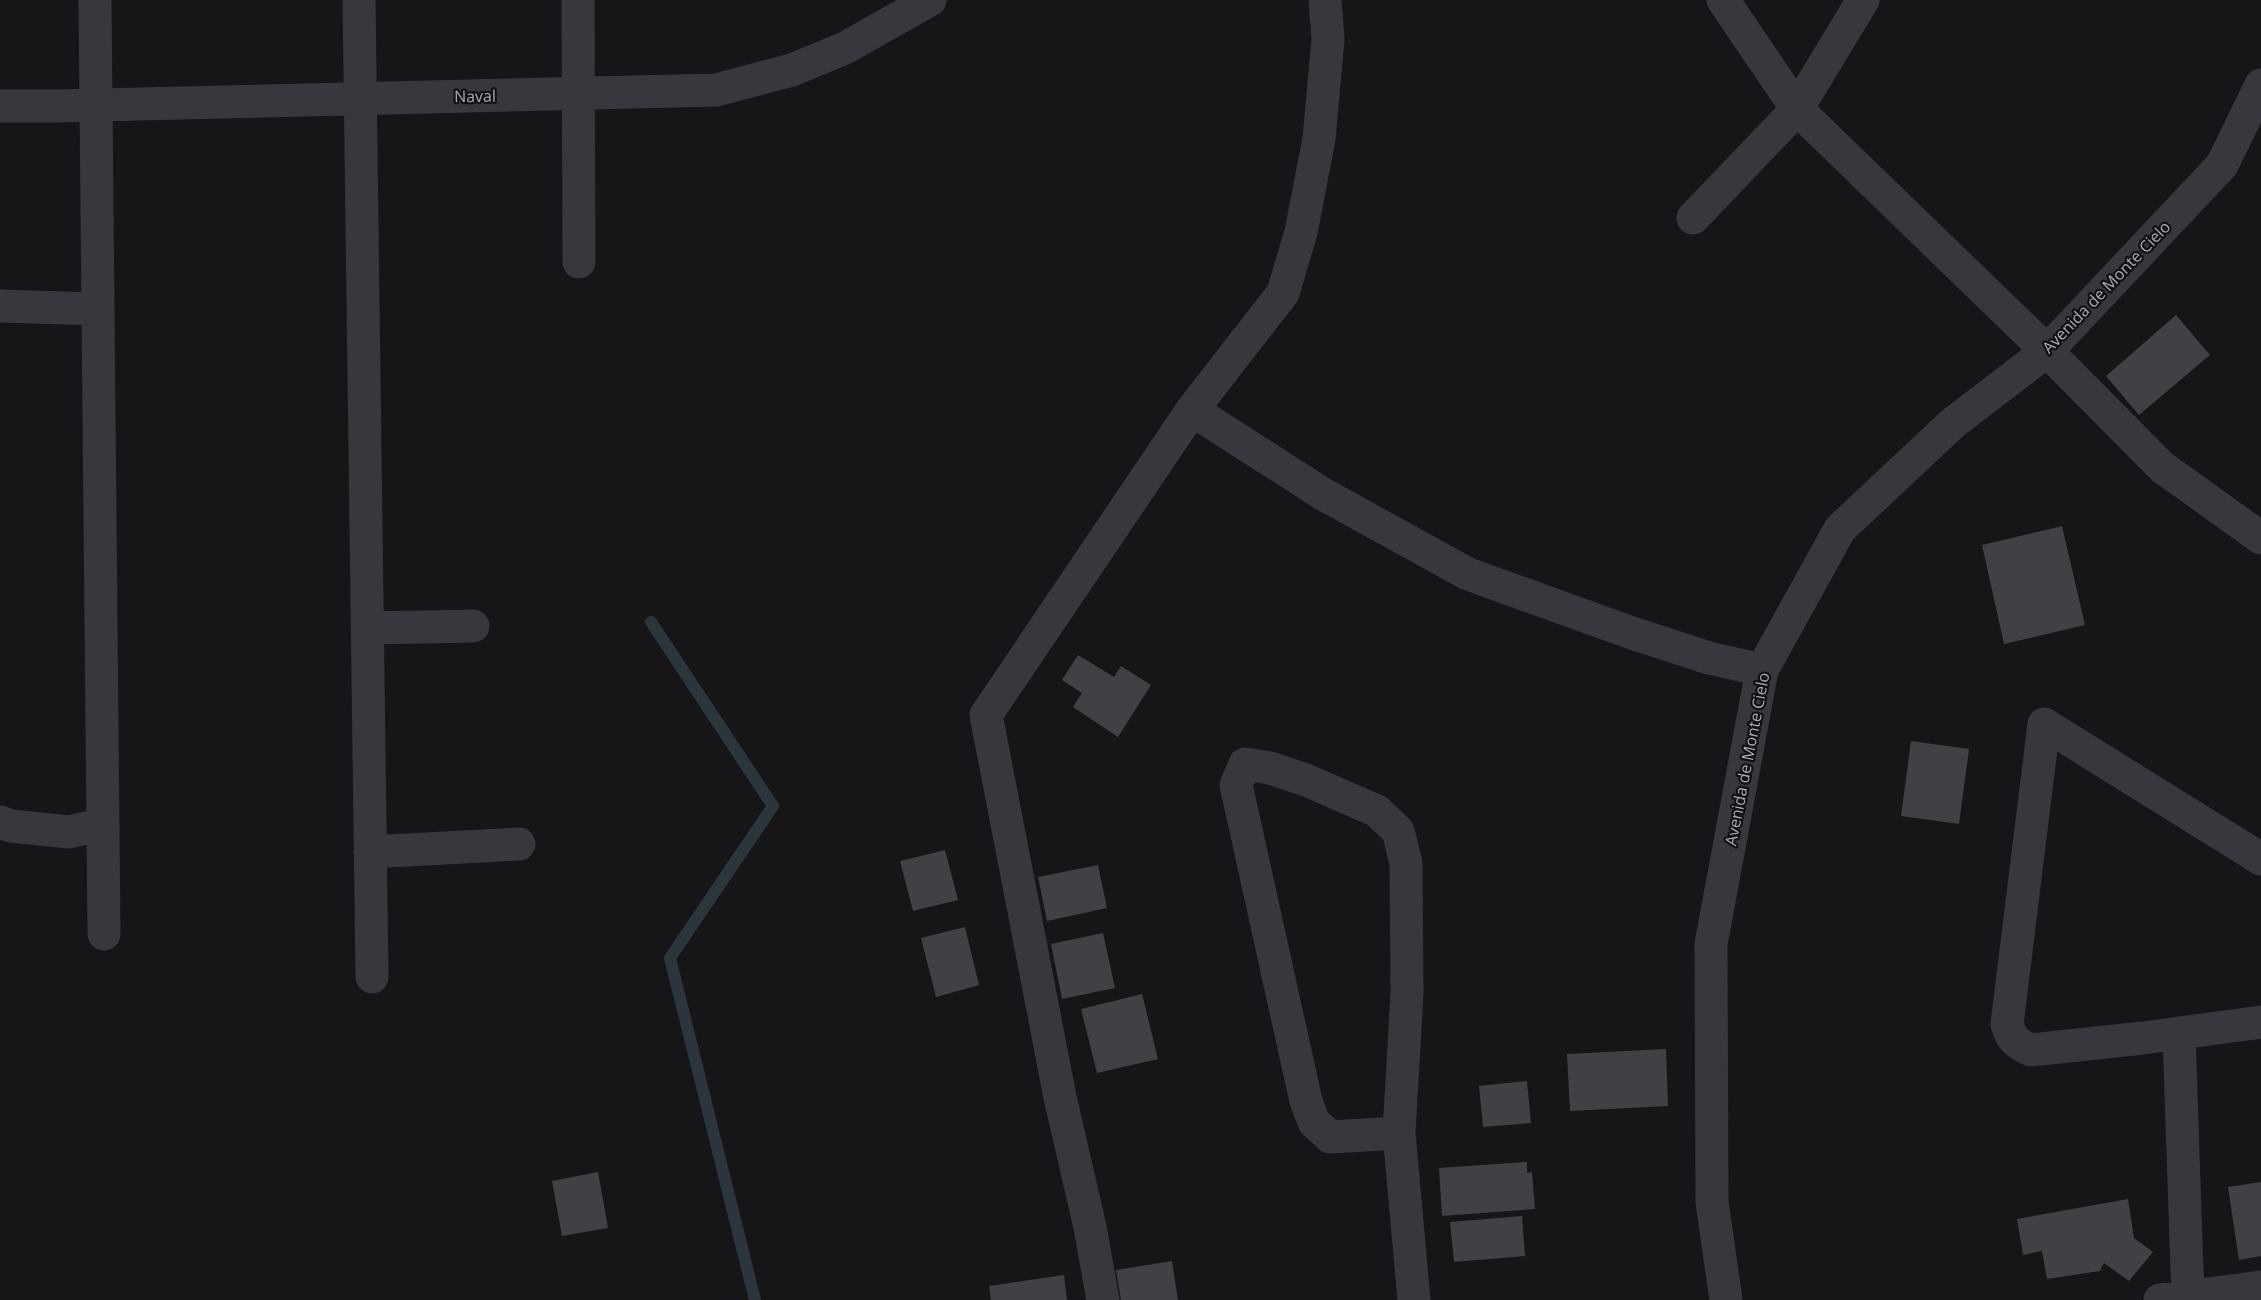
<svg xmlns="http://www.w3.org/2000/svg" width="2261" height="1300" font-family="'Open Sans',sans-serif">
  <rect width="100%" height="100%" fill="#161618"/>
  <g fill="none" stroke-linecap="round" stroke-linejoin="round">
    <path stroke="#2c353c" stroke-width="12" d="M651,622L773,806L670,958L755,1300"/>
  </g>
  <path fill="#404145" d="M2176,315L2210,355L2139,415L2106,376Z
    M2062,526L2085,625L2004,644L1982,545Z
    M1078,655L1114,677L1121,666L1151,685L1118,737L1073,707L1082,693L1062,680Z
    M1911,741L1969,749L1959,824L1901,816Z
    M945,850L958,900L913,911L900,861Z
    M1098,865L1107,908L1047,921L1038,877Z
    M965,927L979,985L936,997L921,938Z
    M1103,933L1115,988L1062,999L1051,944Z
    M1142,994L1158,1059L1097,1073L1081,1009Z
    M1666,1049L1668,1106L1570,1111L1567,1054Z
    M1527,1081L1531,1123L1483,1127L1479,1086Z
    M1527,1162V1173L1532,1172L1535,1209L1442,1216L1439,1168Z
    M598,1172L608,1228L562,1236L552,1181Z
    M2261,1182V1256L2239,1260L2228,1187Z
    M2128,1199L2134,1238L2153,1252L2129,1281L2104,1263L2100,1271L2047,1279L2042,1251L2023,1255L2017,1219Z
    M1522,1216L1525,1256L1454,1262L1450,1222Z
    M1172,1261L1178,1300H1121L1116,1270Z
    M1064,1275L1067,1300H991L989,1286Z"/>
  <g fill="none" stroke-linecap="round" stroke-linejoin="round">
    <path stroke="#37383d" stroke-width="33" d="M95,0L104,934
      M359,0L372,977
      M578,0L579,262
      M1723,0L1797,109L2047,351L2162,467L2261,538
      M0,106H55L716,90L792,70L845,48L930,0
      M1693,218L1797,109L1863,0
      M0,306L98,309
      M1192,410L1323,494L1468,574L1632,633L1709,658L1762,670
      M367,628L473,626
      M1245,764L1270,768L1306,780L1377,811L1398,831L1406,863L1407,993L1399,1133L1330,1137L1314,1122L1306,1101L1236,785Z
      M0,822L11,826L69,832L103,824
      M370,852L519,844
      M2261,859L2044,724L2007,1024C2011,1039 2017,1044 2031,1050L2143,1038L2261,1022
      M2179,1034L2188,1300
      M1399,1133L1414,1300
      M1103,1300L1090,1227L1060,1097L986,715L1192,410L1283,293L1301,232L1319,139L1328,39L1325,0
      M1726,1300L1712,1202L1711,944L1762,670L1840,529L1953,423L2047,351L2222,165L2261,85
      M2160,1300L2261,1287"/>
  </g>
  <g text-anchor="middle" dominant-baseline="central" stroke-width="4.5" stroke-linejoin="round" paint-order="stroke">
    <g font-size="16" fill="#a8adb8" stroke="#111113">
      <text transform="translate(475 96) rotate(-1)">Naval</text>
      <text transform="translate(2106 287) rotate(-46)">Avenida de Monte Cielo</text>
      <text transform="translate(1747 759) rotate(-79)">Avenida de Monte Cielo</text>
    </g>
  </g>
</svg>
